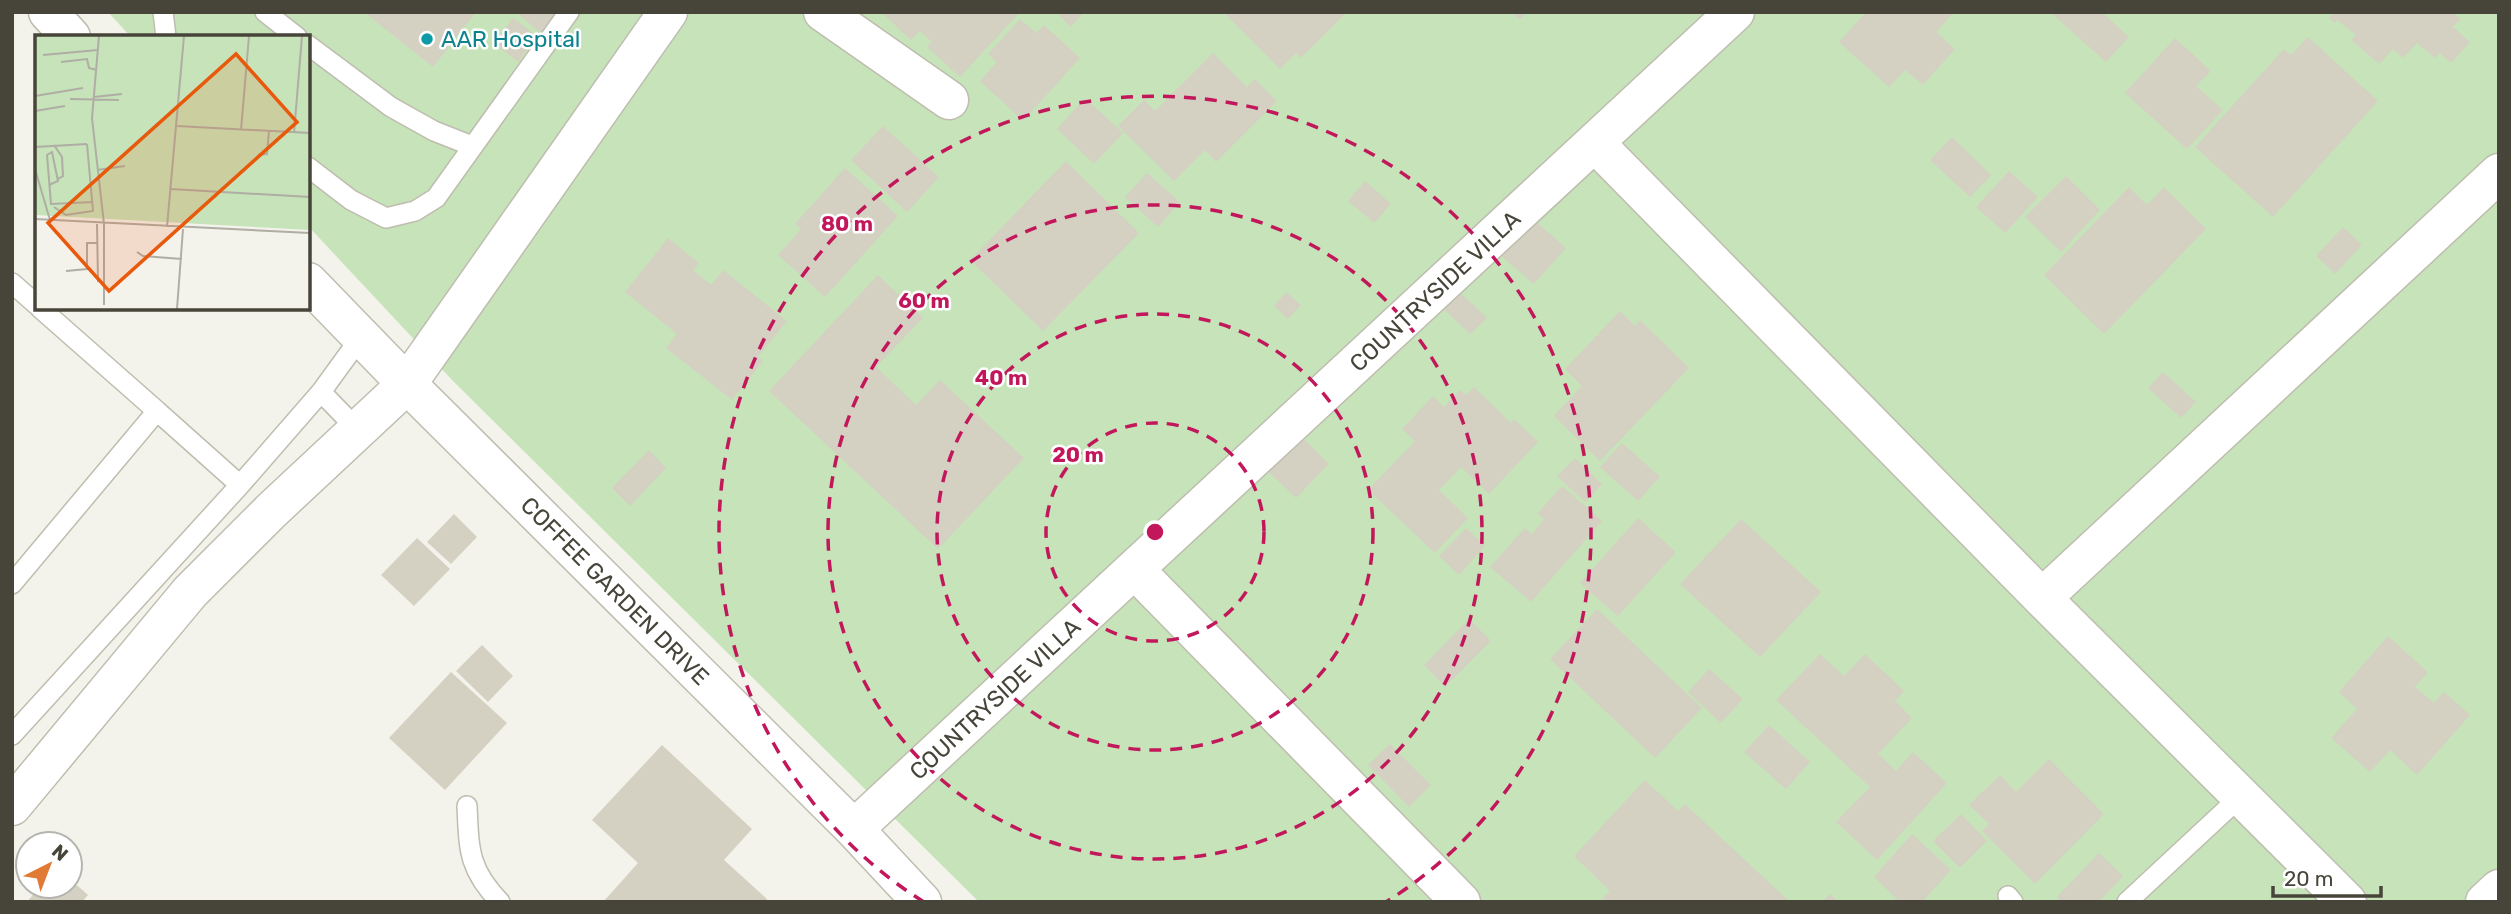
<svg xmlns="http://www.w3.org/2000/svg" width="2511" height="914" font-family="Rubik,sans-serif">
  <rect width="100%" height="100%" fill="#f4f3eb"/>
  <path fill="#c6e3b9" d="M108,12H2499V902H979L452,380L308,226V37H131Z"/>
  <path fill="#d4d1c2" d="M364,12H476L433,67Z
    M516,12H557L541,33Z
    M881,12H1020L960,77L927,47L932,42L920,31L911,40Z
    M1056,12H1084L1071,27Z
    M1223,12H1347L1301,58L1296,53L1280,69Z
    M1511,12H1527L1520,20Z
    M1866,12H1954L1936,32L1955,49L1923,85L1905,70L1889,87L1839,42Z
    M2050,12H2102L2129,37L2106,62Z
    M2334,12H2453L2461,19L2453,27L2470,42L2451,63L2440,53L2435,58L2417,43L2403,58L2393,49L2379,64L2351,40L2356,35L2337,20L2335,23L2329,18Z
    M513,18L537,36L518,62L494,43Z
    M1020,19L1036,33L1044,25L1080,58L1023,121L980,81L997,62L988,54Z
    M2308,37L2378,101L2273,217L2195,147L2284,49L2291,55Z
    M2175,38L2211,71L2196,86L2223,110L2187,149L2125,93Z
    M1213,53L1247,87L1255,79L1277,101L1216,162L1205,150L1174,181L1118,126L1144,100L1155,111Z
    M1085,98L1123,133L1094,164L1057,129Z
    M883,126L939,177L907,212L851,160Z
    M1952,137L1991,175L1970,197L1930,160Z
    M1066,161L1139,233L1043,331L970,260Z
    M845,168L898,216L825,297L778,255L801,229L795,224Z
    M2009,171L2038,197L2005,233L1976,207Z
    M1147,173L1180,202L1158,227L1125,197Z
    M2066,176L2100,210L2061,252L2025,217Z
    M1365,181L1391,204L1374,223L1348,201Z
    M2129,187L2147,205L2164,187L2206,229L2104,334L2044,275Z
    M1532,218L1566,248L1534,284L1499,254Z
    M2343,227L2362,245L2335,274L2316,256Z
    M668,238L699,263L693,270L711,285L723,270L787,321L758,357L763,361L732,400L666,348L677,334L625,292Z
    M878,275L923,318L876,367L916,405L940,380L1024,458L938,549L769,391Z
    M1451,284L1487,318L1470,334L1435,301Z
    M1286,292L1301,305L1288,319L1274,306Z
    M1620,311L1635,326L1640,320L1689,368L1600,461L1554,416L1582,386L1565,369Z
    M2163,372L2196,402L2181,418L2148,388Z
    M1474,387L1511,423L1514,419L1538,442L1489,494L1461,467L1439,490L1468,518L1435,553L1368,490L1415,441L1402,429L1433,396L1444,407L1460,390L1466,395Z
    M1292,427L1329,464L1296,498L1258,462Z
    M1622,443L1660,477L1638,501L1600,467Z
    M649,450L666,468L630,506L612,488Z
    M1575,458L1602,484L1585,502L1557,476Z
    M1562,486L1602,521L1531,602L1490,567L1525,528L1532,534L1544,519L1537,514Z
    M454,514L477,537L451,564L427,542Z
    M1638,518L1676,552L1618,616L1580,583Z
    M1741,519L1821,592L1760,657L1680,584Z
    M1466,528L1485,546L1459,575L1439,556Z
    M417,538L450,569L414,606L381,575Z
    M1597,609L1702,708L1655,758L1550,659Z
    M1469,619L1491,641L1445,687L1424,665Z
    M2388,636L2428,672L2415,687L2434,703L2444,692L2470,715L2417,775L2390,750L2370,772L2331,738L2357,709L2339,692Z
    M482,645L513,676L488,702L456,671Z
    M1820,654L1844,676L1865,654L1904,691L1895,701L1912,718L1878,754L1896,771L1913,752L1947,783L1877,860L1836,822L1870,787L1776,700Z
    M1709,669L1743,699L1721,723L1688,692Z
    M451,672L507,723L445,790L389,738Z
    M1769,725L1810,762L1786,789L1744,752Z
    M1390,744L1431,785L1409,807L1368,765Z
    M662,745L752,829L724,860L767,899L765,902H603L638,863L592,820Z
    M2049,759L2104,814L2035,884L1982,831L1989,824L1969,805L2000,775L2016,792Z
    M1645,780L1678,811L1685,804L1790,902H1600L1610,891L1574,856Z
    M1961,814L1987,841L1960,868L1933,841Z
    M1912,834L1951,870L1922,902H1900L1874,877Z
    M2099,853L2123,876L2099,902H2062L2057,897Z
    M70,879L88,895L82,902H27L40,886H70Z
    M1830,894L1838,902H1822Z"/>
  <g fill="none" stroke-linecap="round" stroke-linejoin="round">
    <defs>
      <path id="lane" d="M163,12L166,37
        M265,12L297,37
        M308,45L391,107L434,131L472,146
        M308,167L351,200L386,218L415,211L436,198L569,12
        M12,283L37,305
        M40,308L157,411
        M321,392L357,429
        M12,584L157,411L240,485
        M12,735L240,485L321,392L361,337
        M467,806C469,849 468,869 500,902
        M2008,896L2013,902
        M2127,902L2241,796"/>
      <path id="street" d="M48,12L71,37
        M823,12L949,100
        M1595,143L2042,598L2347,902
        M308,282L407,384L854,829L922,902
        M1135,570L1461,902
        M2042,598L2499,173
        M12,806L190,592L271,511L407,384L668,12
        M854,829L1735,12
        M2485,902L2499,889"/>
    </defs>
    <use href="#lane" stroke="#bebdaf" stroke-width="22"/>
    <use href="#street" stroke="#bebdaf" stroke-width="41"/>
    <use href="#lane" stroke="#fff" stroke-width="19"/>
    <use href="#street" stroke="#fff" stroke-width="38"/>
  </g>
  <g fill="none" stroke="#c2185b" stroke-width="3.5" stroke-dasharray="12 9">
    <circle cx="1155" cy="532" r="109"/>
    <circle cx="1155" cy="532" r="218"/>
    <circle cx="1155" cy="532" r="327"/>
    <path d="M924 902A436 436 0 1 1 1386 902"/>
  </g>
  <circle fill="#0f9aa8" stroke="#fff" stroke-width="2.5" cx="427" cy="39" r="7"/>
  <g text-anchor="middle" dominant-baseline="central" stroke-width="5" stroke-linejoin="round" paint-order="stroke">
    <g font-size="23" fill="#0d838f" stroke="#fff" text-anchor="start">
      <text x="441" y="39">AAR Hospital</text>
    </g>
    <g font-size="23" fill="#47453a" stroke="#fff">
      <text transform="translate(1435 291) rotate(-43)">COUNTRYSIDE VILLA</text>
      <text transform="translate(615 591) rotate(45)">COFFEE GARDEN DRIVE</text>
      <text transform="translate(995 699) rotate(-43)">COUNTRYSIDE VILLA</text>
    </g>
  </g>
  <g transform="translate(35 35)">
    <rect width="275" height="275" fill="#f4f3eb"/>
    <path d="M0,1H275V195L0,180Z" fill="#c6e3b9"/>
    <path fill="none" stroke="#afada4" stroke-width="2" d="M64,1L57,83L69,189V270M8,20L63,15M26,27L52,24L54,33L62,35M0,61L48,53M59,62L87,59M35,64L84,65M0,76L30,71M142,91L275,98M206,95L214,1M259,98L267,1M19,110L27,122L28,141L23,144M0,112L52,109M223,120L232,119L234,96M0,134L15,185M62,135L90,131M14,150L23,146L17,117L12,120L16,169L58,167M136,154L275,162M19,172L31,180L58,176L52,109M0,184L275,198M62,189L63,247M132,192L149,1M102,217L108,221L147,224M31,236L52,234V208H63M142,274L148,194"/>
    <path fill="#e8590c" fill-opacity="0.15" stroke="#e8590c" stroke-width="3.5" d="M201,19L262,87L74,256L13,188Z"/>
    <rect width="275" height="275" fill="none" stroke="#47453a" stroke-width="3.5"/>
  </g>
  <circle cx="1155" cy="532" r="10" fill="#c2185b" stroke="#fff" stroke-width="3.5"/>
  <g font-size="21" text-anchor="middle" font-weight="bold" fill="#c2185b" stroke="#fff" stroke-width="5" stroke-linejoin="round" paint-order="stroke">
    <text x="847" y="231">80 m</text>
    <text x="924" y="308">60 m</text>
    <text x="1001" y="385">40 m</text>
    <text x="1078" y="462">20 m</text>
  </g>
  <rect width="2511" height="914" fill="none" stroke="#47453a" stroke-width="28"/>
  <g transform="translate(49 865) rotate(42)"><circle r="33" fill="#ffffff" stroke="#b5b5b0" stroke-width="2"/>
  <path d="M0-5L12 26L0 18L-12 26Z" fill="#e17a35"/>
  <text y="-10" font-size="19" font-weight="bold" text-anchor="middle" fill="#47453a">N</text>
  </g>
  <path d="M2273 886v10h108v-10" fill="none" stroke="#47453a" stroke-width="3.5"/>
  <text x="2284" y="886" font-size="21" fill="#47453a" stroke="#ffffff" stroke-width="5" paint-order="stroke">20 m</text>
</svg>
